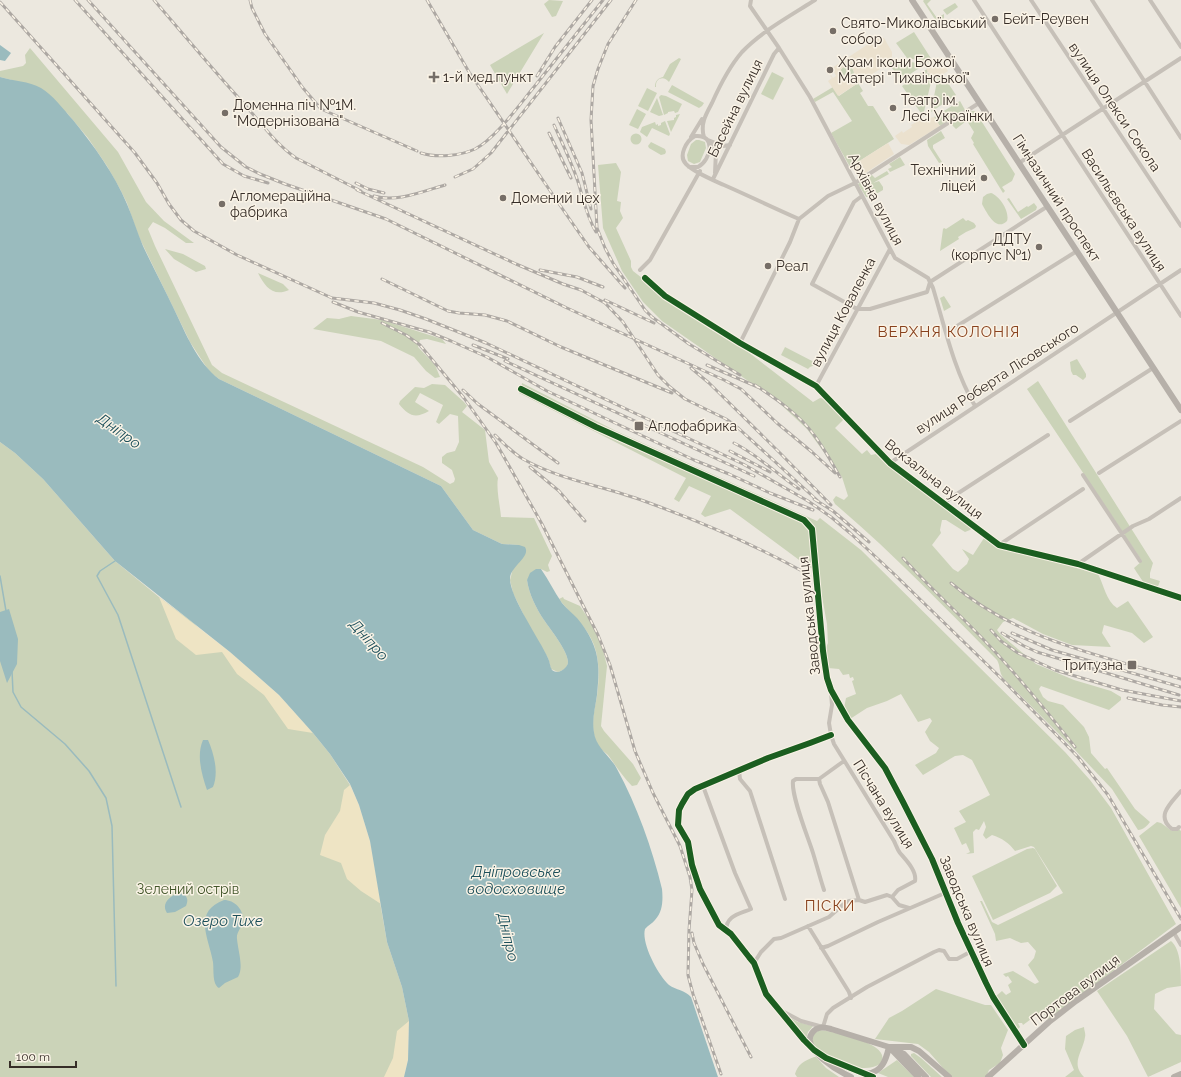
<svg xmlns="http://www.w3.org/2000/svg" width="1181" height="1077" font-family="Raleway,sans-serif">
  <rect width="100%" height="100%" fill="#ece8df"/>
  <path fill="#cbd3b8" d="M549,0L563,1L556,16L552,17L544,4Z
    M924,0H931L927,4L937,18L944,14V20L938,24L923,1Z
    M955,3L958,7L947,15L943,10Z
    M914,32L932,60L929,62L907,58L896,43Z
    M544,33L507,94L490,65Z
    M30,48L118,152L146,202L164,221L194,243H186L165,228L153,222L148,229L155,246L212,365L222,373L423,467L450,484L454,482L455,479L452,470L442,463V457L447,453L455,451L459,442L458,416L450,414L439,424L436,422L443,405L420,393L415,402L429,411C415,419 409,416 399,404L400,401L415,387L424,388L432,384L445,385L464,402L467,406L462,412L485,430L489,462L498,478C496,489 500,505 501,517L534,518L552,556L548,565L550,571L547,572L541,569L527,580C529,594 536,608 544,620C550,629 568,651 568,662C568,668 562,671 558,672L551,669L548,658L531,630L513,593L510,580L519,545L502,544L473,530L441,486L219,379L211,373L205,365L190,342L138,235L127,203L120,189L107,166L88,138L67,113L12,80L0,77V71L23,66L26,63L25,55Z
    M679,58L681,59L669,82C664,75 655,78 656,87H655C655,81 658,78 663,77L670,64Z
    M893,59L923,64L924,65L901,80L889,64Z
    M840 73a7 7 0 1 1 14 0a7 7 0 1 1-14 0Z
    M927,69L928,71L927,72L928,74L929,73L932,78L923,116L902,86Z
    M772,72L784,78L773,100L761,94Z
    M942,74L956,95L931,112L938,76Z
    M858,83L863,91L860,93L868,106H873L894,139L850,167L831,133L852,121L833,92L815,102L813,99L833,87L839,96Z
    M672,85L704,103L702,106L699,108L668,92Z
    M647,88L657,93L648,111L638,106Z
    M661,95L666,96L682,104L678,112L675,113L674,111L668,112V113L664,115L659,97Z
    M657,98L663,115L659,116L650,112Z
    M960,101L965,110L940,126L934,117Z
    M637,109L646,114L638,129L629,125Z
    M971,111H975L1015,174L1012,181L1002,187L1005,191L1003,193L973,144L974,143L971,138L974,132L964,116Z
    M680,114L671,132L667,121L674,120V118L676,117V115Z
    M962,117L965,122L956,129L951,124Z
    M665,121L670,134L669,136L652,128L647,137L640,132L642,127L655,122L656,125L658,124V126L661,125V123Z
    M941,131L945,138L933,145V148L942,162L939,163L928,146L927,140Z
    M630.5 139a5.5 5.5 0 1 1 11 0a5.5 5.5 0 1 1-11 0Z
    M696,140H699L705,142L706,148L700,162L694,164L688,161L687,155L691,144Z
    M651,142L665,149L666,152L665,154L661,155L649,148L648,146Z
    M900,157L905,165L890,172L888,169L892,167L889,164Z
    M616,163L621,172L617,201L621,202L620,211L623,218L616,228L631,261V267L633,271L642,278L657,292L710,329L739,345L813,402L820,398L825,399L844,419L835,428L862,454L867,450L871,455L876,454L972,528L970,530L965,532L946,520H942L940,530L941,533L932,545L953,569L958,572L967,564L969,559L962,549L973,555L984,538L1001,547L1098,574C1104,585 1106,601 1117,608L1128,601L1153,637L1144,643L1132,633L1104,625L1102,633L1111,647L1072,645L1043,634L1013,618L1003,622L997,630L1001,635L1036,664L1074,680L1111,691L1121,697V700L1109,710L1041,686L1039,689L1043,697L1048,701L1063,705L1084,727L1089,737L1091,753L1105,769L1107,768L1135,809L1150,822C1147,826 1143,830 1138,830L1112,789L1074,749L1004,679C998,671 1001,667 997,660C944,607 892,552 835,504L833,500L836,496L844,500L848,496L842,477L807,429L777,401L662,321L643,302L622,271L603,228L598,165Z
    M887,171L889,174L873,183L879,181L883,187V190L871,197H866L858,184L872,175L875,178Z
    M991,193C1000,196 1010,212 1007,221C996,232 987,213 982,204L983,197L987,194Z
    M1009,198L1018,212L1027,206L1028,207L1034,203L1037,207L1036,210L1021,219L1007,199Z
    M963,218L966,221L968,220L974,223L976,226L975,228L966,232L958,237L959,239L940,251L943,229L944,228L946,229Z
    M165,249L183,254L205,266L206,269L196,272L174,259Z
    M258,273L283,284L289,290C273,297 265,287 258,273Z
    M944,296L951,307L944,311L940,298Z
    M351,316L382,320L442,339L446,344L427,339L420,340L418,347L435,365L440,377L435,378L426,371L414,357L381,341L313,329L327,318L339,319Z
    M785,347L816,363L815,365L810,367L808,369L781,355Z
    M1077,359L1086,374V377L1083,380L1076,375H1073L1071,371L1070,362Z
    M1038,381L1153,563L1150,573V578L1160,581L1157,589L1146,588C1143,580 1138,575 1134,568L1142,561L1027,389Z
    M522,383L616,431L817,521L820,518L861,550L1065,752L1090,780L1111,808L1176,924L1048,1020L1042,1011L1023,1025L1022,1023H1018L1020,1027L1017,1030L996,996L1002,991L1006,995L1011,992L1008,985L1012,982L1008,976L1006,977L1003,974L1013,971L1035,984L1039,982L1028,965L1034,958L1036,951L1028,942L1021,943L1010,938L996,941L995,934L980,901H982L992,922L998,925L1063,893L1034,847L1031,846L1015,851C1009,843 1002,838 992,835L986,839L983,835L986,827L984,821L979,830L976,829L973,832L974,853L966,854L970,852L966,843L962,845L954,828L966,822L959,811L990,795L972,760L963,755L955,756L923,775L915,765L936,753L939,748L930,741L925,732L932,721L930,718L918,722L901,694L887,701L867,708L850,719L844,708L846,698L856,694L852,681L854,680L853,677L850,678L849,674L843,675L839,669L828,668L825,650L828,643L827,624L817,569L810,568L730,509L705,517L701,514L711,496L689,486L679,502L674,499L686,478L519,393L521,389Z
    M0,442L15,453L43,479L115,561L159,597L191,621L313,733L330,754L350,785L375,874L387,942L402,987L409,1021L404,1077H0Z
    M563,597L564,599L580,606L588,618L601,642L607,666L601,726L604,731L633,764L641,778L637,785L632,786C623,777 616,766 608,755C605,752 601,750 599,747C589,731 594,712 597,696C599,680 600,661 594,645C587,626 571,615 559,599Z
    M1157,822L1161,823L1172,831L1179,829L1181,831V908L1139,836Z
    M1033,848L1035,849L1057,886L1050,893L993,920L972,876L1027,849Z
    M1171,941C1181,949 1181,972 1181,986L1167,988L1155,994L1154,1009L1176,1034L1181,1035V1062L1148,1077L1127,1036L1097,991Z
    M936,989L985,1005H991L1008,1030L1001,1048L1003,1055L1000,1063L989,1070L986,1077H951L929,1052L918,1044L875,1039L889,1018L902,1011Z
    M789,1017L798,1022L813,1026L808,1032L806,1039L788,1018Z
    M1084,1027C1084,1030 1086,1034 1085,1037C1083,1052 1070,1063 1084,1077H1065L1074,1070L1065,1049L1066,1036L1075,1030Z
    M820,1030C834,1032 878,1041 882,1055C883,1059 882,1061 880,1064C862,1076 826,1059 813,1044L812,1037L815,1033Z
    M914,1053L921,1058L942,1077H931L911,1056V1054Z
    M814,1057H816L826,1068L839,1077H797L795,1074C798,1064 804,1061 814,1057Z
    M897,1060L914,1077H888L878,1073Z"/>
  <path fill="#eee4c4" d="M159,597L230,652L279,695L313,733L288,729L264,695L237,674L222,652L196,655L176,639Z
    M350,785L359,805L370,841L381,904L361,891L347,879L341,863L320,855L325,835L340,811L344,790Z
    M409,1021L408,1060L404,1077H384L393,1058L397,1031Z"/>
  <path fill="#ebe1ce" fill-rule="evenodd" d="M879,37L884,38L892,52V57L889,60L891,62L838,96L828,81L832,78L830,76L831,75L833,78L836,76L832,68ZM846,66L852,68L854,72L853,76L848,80L843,79L840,74L841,69Z
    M940,59L948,71L934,80L926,69Z
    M934,117L940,126L909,145L901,144L895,136L902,131L903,133L912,127L911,125L918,121Z
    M888,143L894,154L861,176L857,172L853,165Z"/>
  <path fill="#9abbbe" d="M0,45L11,53L5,61L0,60Z
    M0,77C13,81 29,81 41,88C53,95 63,109 73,120C94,146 114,173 127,204C133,218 137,232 143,246C153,267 164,288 174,309C186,334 197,362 219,379L441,486L473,530L502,544L519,545L525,547C531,557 511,566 510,578C509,596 540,640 548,658C550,662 550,667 552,670C553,671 556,672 558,672C562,671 568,667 568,662C568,651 550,629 544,620C536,608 529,594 527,580L530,573L536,569H541C549,580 554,592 562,603C566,608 572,613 577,618C588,631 597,647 598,664C599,674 598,684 597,695C595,709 591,722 595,737C599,750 611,757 617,769C637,806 652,848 662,889C663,899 663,912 655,920C652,924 648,925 645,929C641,943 658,975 669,985C676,990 685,990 691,997L718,1077H404L408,1060L409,1021L402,987L387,942L370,841L359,805L350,784L330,754L313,733L279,695L230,652L115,561L43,479L15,453L0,442Z
    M9,609L18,639L17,664L7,683L0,661V612Z
    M203,740H208C214,754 219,772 213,787L207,790C202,775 196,756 203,740Z
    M178,893L184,894C188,898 188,901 186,906L175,912L167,913C161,904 169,897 178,893Z
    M224,900C235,900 244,910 243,921C242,928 236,932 237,939C238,951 244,967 238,977L225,983L219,988C212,984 214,970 213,962C209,938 192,912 224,900Z"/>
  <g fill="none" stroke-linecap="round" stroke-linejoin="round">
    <path stroke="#9abbbe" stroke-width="1.5" d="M115,561L100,571L97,576L118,615L181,807
      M0,576L6,611
      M12,671L13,692L21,707L65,744L89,771L106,798L112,826L116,986"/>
    <path stroke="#c6c0b8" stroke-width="4" d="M751,0L750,6L779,48L810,97L895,258L928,278L933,288C945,328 954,370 975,406
      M974,0L1181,316
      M1031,0L1181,226
      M1092,0L1181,138
      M1150,0L1181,47
      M691,137L702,119
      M704,137C700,124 706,114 712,103C720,85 729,67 742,52C762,31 790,16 815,0
      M708,140L723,146L730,145
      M710,144L716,151L715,173
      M1019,163L1181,58
      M689,167H698C711,160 717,134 695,136C686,141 678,156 686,164C695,173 713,180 724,185C749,196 774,208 799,219
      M713,179L774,54L779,48
      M862,196L854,202L812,284L857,309H870L927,292L930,282L1048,206
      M640,270L650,260L700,171
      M645,278L665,296L740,343L816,386L890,463L999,545L1078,564L1181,598
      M946,333L1077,251
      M740,343L790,242L799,219L828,196L855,183L979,103
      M816,386L890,249
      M521,389L596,427L804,520L812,529L823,651L827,678L831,690L848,720L885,768L903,802L932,859L958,923L986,983L993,997L1024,1045
      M1070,421L1153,368
      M890,463L1181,270
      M1099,473L1181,421
      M1083,475L1140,561
      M943,503L1048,435
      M999,545L1083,489
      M1078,564L1133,526L1149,519L1181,498
      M831,693L832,705L829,723L831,735L834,744L894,841C896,845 897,849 900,853C906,860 917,871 915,881L898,890L892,897L899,905L909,908
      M844,761L819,779L820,784L828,802L859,900
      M739,771L740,779L750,791L785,899
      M819,779H796L793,781C791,796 808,837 813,853C817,866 820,878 824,890
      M703,786L735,873L751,909C740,914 726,915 726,931
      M1179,827L1177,829H1172C1155,816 1171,803 1181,791
      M808,926L849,992L851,998
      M1174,933L1181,945
      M821,948L828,946L878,922L945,893
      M754,963L761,952L774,939L781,938L829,917L845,903L849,901L859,900L865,902L887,895L892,897
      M782,1011L801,1021L823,1027L827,1014L833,1008L867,987L934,952L939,950L944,951L949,959H957L970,952
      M811,1048L804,1040L766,994L754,963L731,934L719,925L700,889L692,865L688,842L678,825L679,810L682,804L688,794L695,789L768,758L810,743L831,735"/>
    <path stroke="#b6b0a9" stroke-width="6" d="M912,0L1181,410
      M889,1047H911L919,1051L949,1077
      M893,1049L904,1054L926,1077
      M825,1057L846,1067L873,1077
      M867,1074C882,1072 886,1060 889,1047
      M851,1077C840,1072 800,1049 812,1033C817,1026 824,1027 831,1029L889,1047L918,1077
      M988,1077L1049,1022L1076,1001L1181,927
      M1174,1077L1181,1074"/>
    <defs>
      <path id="rail" d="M75,0L223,164L244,176L268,183
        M88,0L221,147L246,167L260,174L285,184L386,219L567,308L724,380L741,389L755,402L777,423L812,452L835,473
        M154,0C184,35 214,71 245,105C261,123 276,144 296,158L361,191
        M250,0L252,8L265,34L303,88L321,109L417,151
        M427,0L469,72L566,214L589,247L625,288
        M636,0L608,44L598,69L593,86L591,120L597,228L605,248L613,263L645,310L652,317L689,344L740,375
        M0,2L135,153L157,183L169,204L181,220L194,231L237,255L332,298L374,303L400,310L426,319L486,343L743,464L808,501L831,517L850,533L893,573L1003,680L1078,757L1108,795L1181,919
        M537,76L555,47L592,0
        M558,118L582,173L591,209
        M554,125C563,145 573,165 579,185C584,202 587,217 596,232
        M549,133L571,178
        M421,153C437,158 460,156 475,149C495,139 520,104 534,87C557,58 580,29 603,0
        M455,177L473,169L491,153L611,0
        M356,183L368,189L384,193
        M357,190L516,264L563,284L581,290L605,303L623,322L658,375L670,387L685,399L726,419L736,426L819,502
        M374,196C396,203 424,191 445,185
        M540,270L577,277L603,287
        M382,279L448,311L459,313L485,315L507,321L561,347L672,393
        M605,300L654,323
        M333,302L358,312L429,332L451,341L487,357L547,391L694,460L729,474L770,493L813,510
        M382,323L406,335L420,345L464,398L496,443L542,524L598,635L610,665L635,751L653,793L680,846L690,877L692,890L689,930L688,975L693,994L721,1074
        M473,345L508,359
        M505,361L754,476
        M707,365L760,388
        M691,368L709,383L780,453L831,505
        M755,385C775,398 800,415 814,435C824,448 832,463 840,477
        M463,390L478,404L558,463
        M495,435C504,444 513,453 523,459C560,480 604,486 644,501C699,521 751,543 802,571
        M734,443C758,455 777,474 799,489
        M730,451L770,472
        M530,467L559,491L585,521
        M814,499L833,511L869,542
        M903,558C928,586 956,611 982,638C1015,672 1046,710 1075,747
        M951,583C1016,639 1101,656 1181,679
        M991,630L1001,641L1018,653L1055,670L1122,690L1181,701
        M1002,633L1024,646L1037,652L1179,695
        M1012,633L1052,650L1181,687
        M1128,698L1162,705L1181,707
        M692,933L694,943L703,964L751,1057"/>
    </defs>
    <use href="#rail" stroke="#ada8a3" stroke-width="3"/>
    <use href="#rail" stroke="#faf3e6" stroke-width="1.5" stroke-dasharray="4.5" stroke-linecap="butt"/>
    <defs>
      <path id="cycleway" d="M645,278L665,296L740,343L816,386L890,463L999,545L1078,564L1181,598
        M521,389L596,427L804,520L812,529L823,651L827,678L831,690L848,720L885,768L903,802L932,859L958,923L986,983L993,997L1024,1045
        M831,735L810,743L768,758L695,789L688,794L682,804L679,810L678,825L688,842L692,865L700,889L719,925L731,934L749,957L754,963L766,994L804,1040L814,1050L826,1058L873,1077"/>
    </defs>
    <use href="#cycleway" stroke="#faf3e6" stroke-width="8"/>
    <use href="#cycleway" stroke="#1b5e20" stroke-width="6"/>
  </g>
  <g fill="#766e67" stroke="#faf3e6" stroke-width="1.5">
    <circle cx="995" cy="19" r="4"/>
    <circle cx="833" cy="31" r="4"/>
    <circle cx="830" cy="70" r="4"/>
    <path d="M432 71h4v4h4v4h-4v4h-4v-4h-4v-4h4z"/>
    <circle cx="893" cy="108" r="4"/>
    <circle cx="225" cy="113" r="4"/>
    <circle cx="984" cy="178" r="4"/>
    <circle cx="503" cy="198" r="4"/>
    <circle cx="222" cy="204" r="4"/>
    <circle cx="1039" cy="247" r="4"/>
    <circle cx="768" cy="266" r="4"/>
    <rect x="634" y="421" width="10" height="10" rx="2"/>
    <rect x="1127" y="660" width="10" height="10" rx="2"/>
  </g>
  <g text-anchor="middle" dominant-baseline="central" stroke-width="3" stroke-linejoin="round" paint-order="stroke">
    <g font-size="14" fill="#362d27" stroke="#faf3e6" text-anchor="start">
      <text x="1003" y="19">Бейт-Реувен</text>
      <text x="841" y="23">Свято-Миколаївський<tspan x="841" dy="16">собор</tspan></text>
      <text x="838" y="62">Храм ікони Божої<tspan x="838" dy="16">Матері "Тихвінської"</tspan></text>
      <text x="443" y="77">1-й мед.пункт</text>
      <text x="901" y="100">Театр ім.<tspan x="901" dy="16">Лесі Українки</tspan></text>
      <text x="233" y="105">Доменна піч №1М.<tspan x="233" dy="16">"Модернізована"</tspan></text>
      <text x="976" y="170" text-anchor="end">Технічний<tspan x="976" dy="16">ліцей</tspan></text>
      <text x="230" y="196">Агломераційна<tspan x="230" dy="16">фабрика</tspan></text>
      <text x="511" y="198">Домений цех</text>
      <text x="1031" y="239" text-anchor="end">ДДТУ<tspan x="1031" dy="16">(корпус №1)</tspan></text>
      <text x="776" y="266">Реал</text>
      <text x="648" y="426">Аглофабрика</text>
      <text x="1123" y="665" text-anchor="end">Тритузна</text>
    </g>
    <g font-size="14" fill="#362d27" stroke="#faf3e6">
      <text transform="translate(1115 107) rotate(56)">вулиця Олекси Сокола</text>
      <text transform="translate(735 108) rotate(-64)">Басейна вулиця</text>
      <text transform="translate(1057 198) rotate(57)">Гімназичний проспект</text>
      <text transform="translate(876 199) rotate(62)">Архівна вулиця</text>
      <text transform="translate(1124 210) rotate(57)">Васильєвська вулиця</text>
      <text transform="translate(843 312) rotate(-62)">вулиця Коваленка</text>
      <text transform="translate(997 378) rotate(-33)">вулиця Роберта Лісовського</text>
      <text transform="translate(934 479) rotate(38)">Вокзальна вулиця</text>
      <text transform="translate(809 616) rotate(-96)">Заводська вулиця</text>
      <text transform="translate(884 804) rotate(58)">Пісчана вулиця</text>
      <text transform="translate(967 911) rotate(67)">Заводська вулиця</text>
      <text transform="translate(1075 990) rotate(-37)">Портова вулиця</text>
    </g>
    <g font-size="14" fill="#415529" stroke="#faf3e6">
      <text x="188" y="889">Зелений острів</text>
    </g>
    <g font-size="15" letter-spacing="1" fill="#88411d" stroke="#faf3e6">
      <text x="949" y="332">ВЕРХНЯ КОЛОНІЯ</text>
      <text x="830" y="906">ПІСКИ</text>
    </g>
    <g font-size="15" font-style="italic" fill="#1b4e59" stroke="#faf3e6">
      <text transform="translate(119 431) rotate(35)">Дніпро</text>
      <text transform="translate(369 640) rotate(48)">Дніпро</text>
      <text x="516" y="872">Дніпровське<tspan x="516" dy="17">водосховище</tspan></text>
      <text x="223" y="921">Озеро Тихе</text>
      <text transform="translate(508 937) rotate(77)">Дніпро</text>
    </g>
  </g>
  <path d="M10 1061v6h66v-6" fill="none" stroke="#362d27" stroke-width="2"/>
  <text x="16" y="1061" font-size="12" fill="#362d27" stroke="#faf3e6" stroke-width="3" paint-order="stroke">100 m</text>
</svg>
